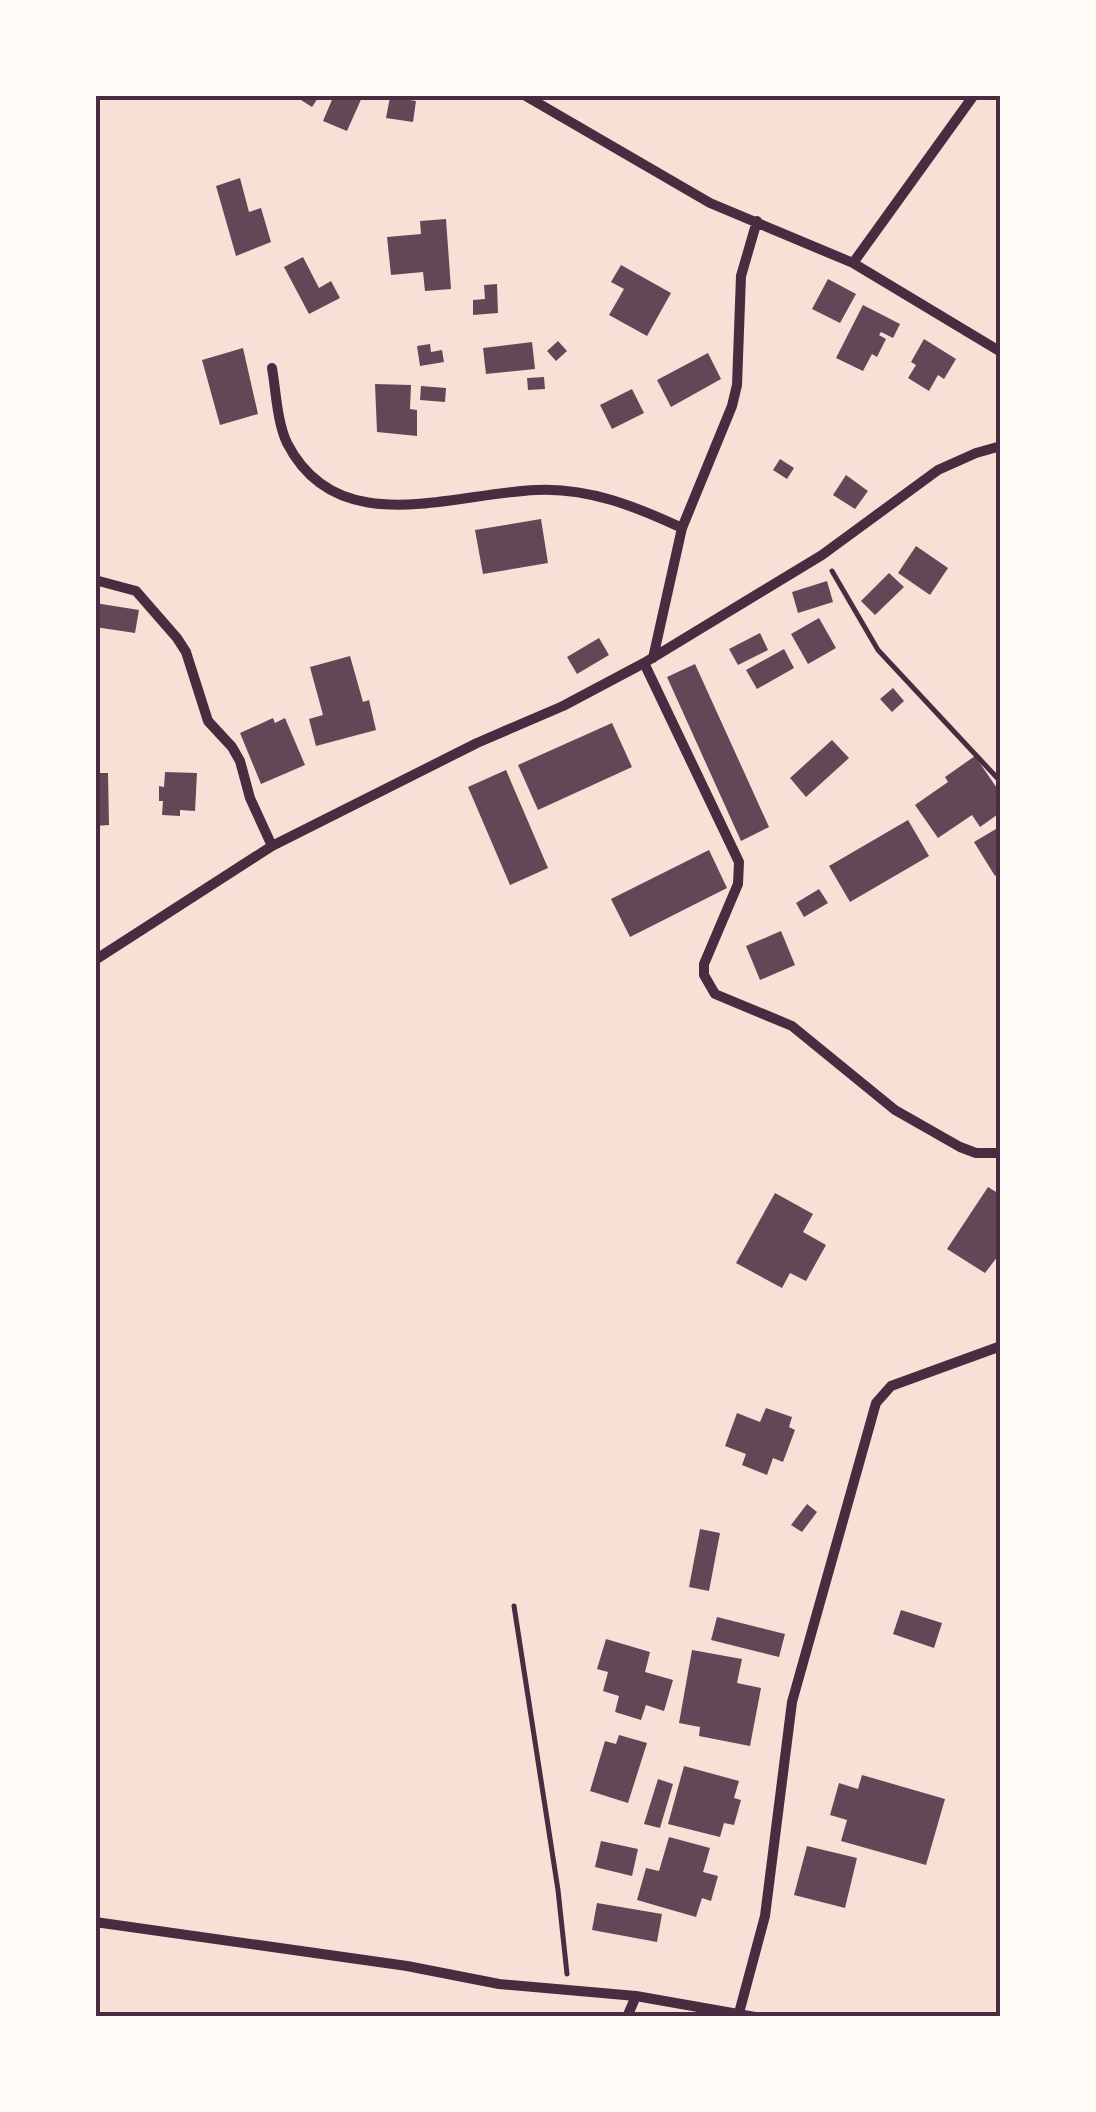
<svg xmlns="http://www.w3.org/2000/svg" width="1096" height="2112" font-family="Commissioner,sans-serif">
  <rect width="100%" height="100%" fill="#f7e1d7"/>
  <path fill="#644757" d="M293,95H320L312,107Z
    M334,95H363L347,131L323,121Z
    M390,97L416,101L413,122L386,118Z
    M240,178L249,212L261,208L271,242L236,256L216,186Z
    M446,219L451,289L425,291L423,272L391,275L387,237L421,234L420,221Z
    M303,257L319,288L331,281L340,298L309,314L284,267Z
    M621,265L671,293L647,336L609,315L624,289L611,282Z
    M828,279L856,294L840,323L812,309Z
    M497,284L498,313L473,315V300L485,299L484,285Z
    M863,305L900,324L893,338L881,332L879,335L886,339L877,357L872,354L863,371L836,358Z
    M924,339L956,359L944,379L938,375L929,391L908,378L916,365L911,362Z
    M558,341L567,351L556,361L547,351Z
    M532,342L535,369L486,374L483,348Z
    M430,344L431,352L442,350L444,362L420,366L417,346Z
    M243,348L258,414L220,425L202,360Z
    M708,353L721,379L671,407L657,380Z
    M544,377L545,389L528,390L527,378Z
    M375,384L411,385L410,409L417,410V436L377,432Z
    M421,386L446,388L445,402L420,400Z
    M632,389L644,413L612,429L600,405Z
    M780,459L794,468L787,479L773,470Z
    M846,475L868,491L855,509L833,495Z
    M541,519L548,563L483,574L475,530Z
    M916,546L948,568L930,595L898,573Z
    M889,573L904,587L875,615L861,601Z
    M827,581L833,602L798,613L792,592Z
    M95,603L139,610L135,633L95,627Z
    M819,618L836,648L808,664L791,634Z
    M760,633L768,650L738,665L729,649Z
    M599,638L609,655L577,674L567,657Z
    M784,649L794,668L757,689L746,670Z
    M350,656L363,702L369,700L376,730L316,746L309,719L323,715L310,667Z
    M695,664L769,827L741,841L667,677Z
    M893,688L904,701L892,712L880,699Z
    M273,718L275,723L285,718L305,765L261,784L240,733Z
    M612,723L632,767L538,810L518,765Z
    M832,740L849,758L806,797L790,778Z
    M975,756L1001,794V812L980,827L972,815L938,838L915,805L948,782L945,777Z
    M506,770L548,868L510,885L468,787Z
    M165,772L197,773L195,811L180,810V816L162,815L163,801H159V786L164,787Z
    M95,773H108L109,825L95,826Z
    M908,820L929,856L850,902L829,866Z
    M1001,826V872L995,876L974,842Z
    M709,850L727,888L630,937L611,899Z
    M819,889L828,903L804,917L796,903Z
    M781,931L795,965L760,980L746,946Z
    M988,1187L1001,1195V1252L985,1273L947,1249Z
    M775,1193L813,1214L803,1232L826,1245L806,1281L790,1273L782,1288L736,1263Z
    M766,1408L792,1417L789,1427L795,1430L783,1462L773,1458L767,1475L742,1465L746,1454L725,1446L737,1413L760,1422Z
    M807,1504L817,1512L802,1532L791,1525Z
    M700,1529L720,1533L709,1591L689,1587Z
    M901,1610L942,1623L934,1648L893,1634Z
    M717,1617L785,1634L779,1657L711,1640Z
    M606,1639L650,1652L645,1672L673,1680L664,1711L646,1705L641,1720L615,1712L619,1696L603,1691L608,1672L597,1669Z
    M692,1650L742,1659L737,1683L761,1688L750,1746L699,1736L700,1727L679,1723Z
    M619,1735L647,1743L628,1803L590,1791L605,1741L616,1744Z
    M684,1766L739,1781L734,1798L741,1800L734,1825L724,1823L720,1837L668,1824Z
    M862,1775L945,1799L926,1865L841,1841L847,1820L830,1815L839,1783L858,1789Z
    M658,1779L673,1784L660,1828L644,1824Z
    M669,1837L710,1848L703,1872L718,1876L711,1901L702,1898L696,1917L637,1900L646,1868L659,1871Z
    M601,1841L638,1849L632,1876L595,1867Z
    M807,1846L857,1858L845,1908L794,1895Z
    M597,1903L662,1914L657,1942L592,1930Z"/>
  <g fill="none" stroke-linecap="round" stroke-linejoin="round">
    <path stroke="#4a2c40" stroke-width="5" d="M832,571L878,650L1001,782
      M514,1606L558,1890L567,1974"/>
    <path stroke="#4a2c40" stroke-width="10" d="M524,95L710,203L853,263L1001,352
      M853,263L974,95
      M272,368C276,391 277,422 287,443C337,541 449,494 536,490C588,487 637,507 682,528
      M95,580L136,591L177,638L186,652L208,721L232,747L240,761L250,798L272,846
      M653,658L682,528L732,406L737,385L741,276L757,221
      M644,663L739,862L738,884L704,964V975L715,994L792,1026L895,1110L960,1147L976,1153H1001
      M95,960L272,846L477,743L563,706L644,663L822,555L938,470L976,453L1001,446
      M95,1922L407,1966L499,1984L636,1996L755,2017
      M739,2013L765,1916L792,1702L876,1403L891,1386L1001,1346
      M627,2017L636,1996"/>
  </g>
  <rect width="1096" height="2112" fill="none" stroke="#fffaf5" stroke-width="195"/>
  <rect x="98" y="98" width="900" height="1916" fill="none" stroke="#4a2c40" stroke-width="4"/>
</svg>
